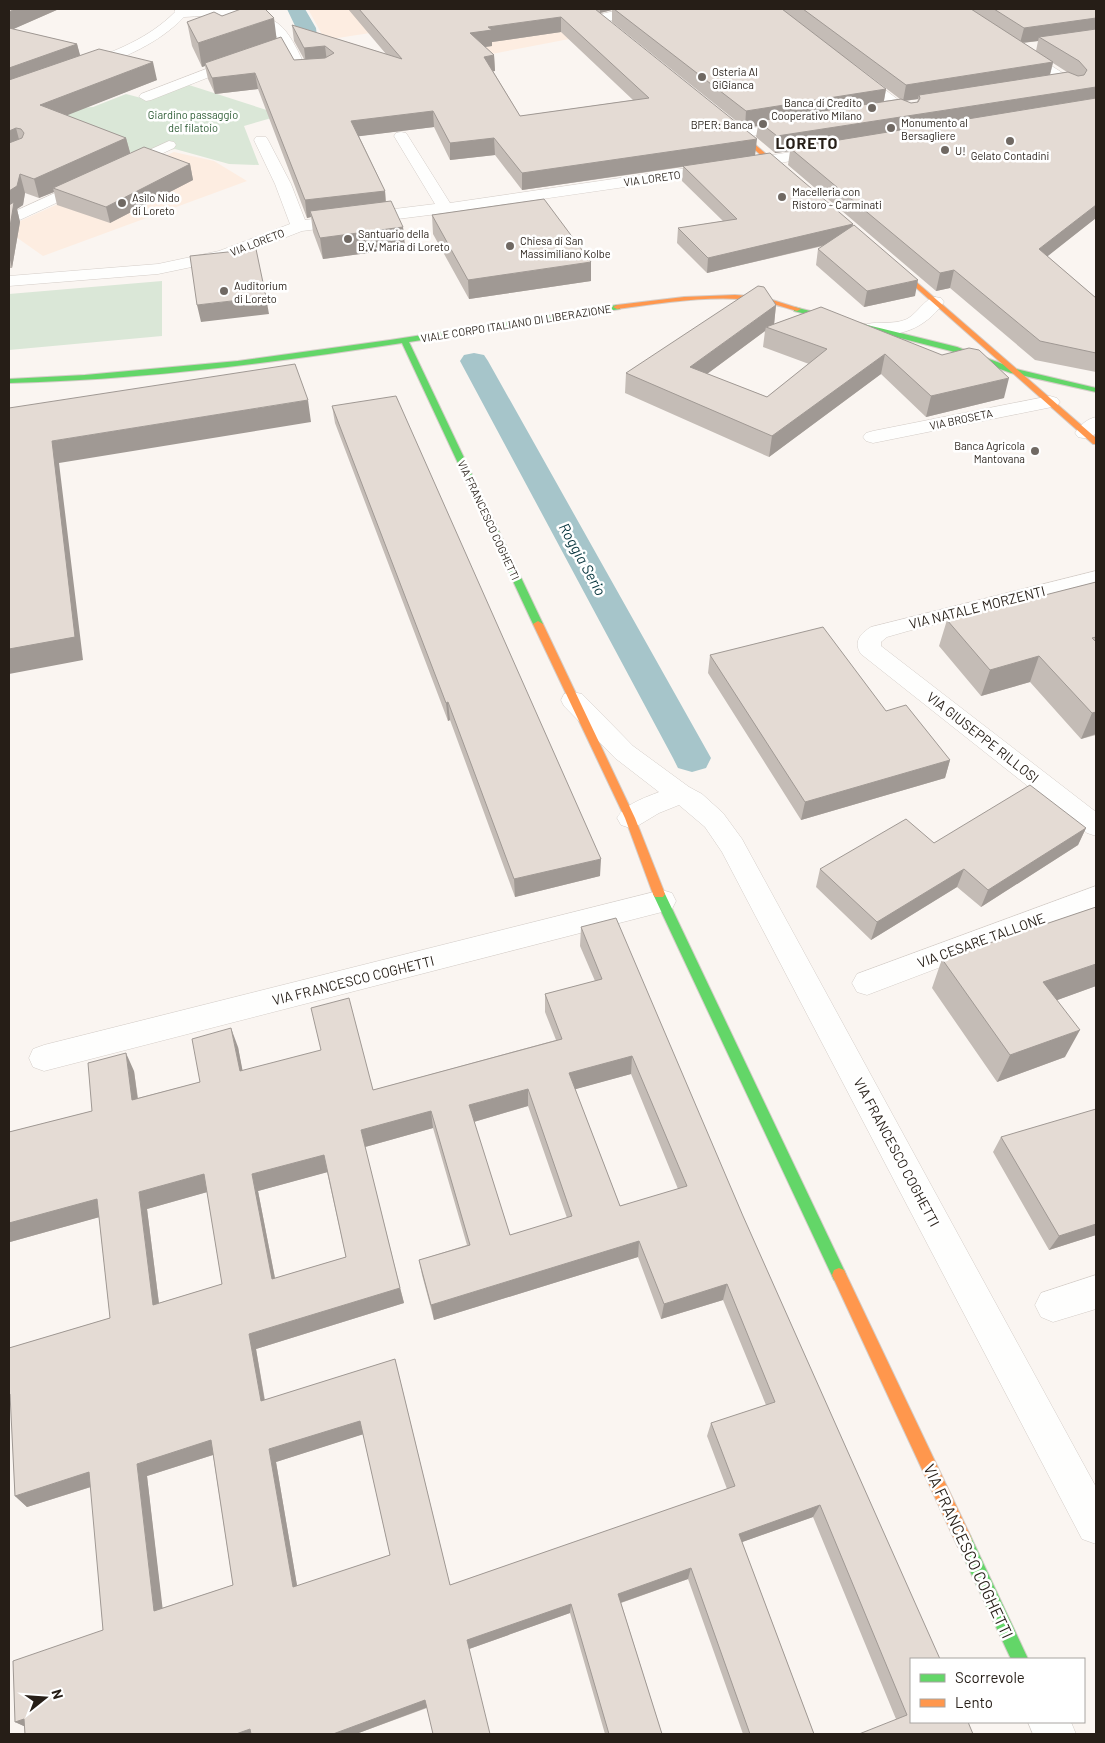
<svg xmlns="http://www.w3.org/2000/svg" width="1105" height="1743" font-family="Barlow,sans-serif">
  <rect width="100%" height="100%" fill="#faf5f1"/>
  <path fill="#fdede1" d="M308,9H559L590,35L404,71L370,33L325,40Z
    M174,152L214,161L247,181L43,256L9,232V226Z"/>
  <path fill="#dae7d7" d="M189,85L282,115L244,126L259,165L229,164L175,149L141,155L109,146L9,136L68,109L93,107L126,94L149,100Z
    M162,281V336L9,350V294Z"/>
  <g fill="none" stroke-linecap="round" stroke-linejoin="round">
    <path fill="#a6c5ca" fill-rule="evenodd" d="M287,9H305L316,28L318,44L315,48L308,50L301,48L298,44L296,28Z
      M474,353L484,355L488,361L711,758L706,768L692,772L678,768L673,758L460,361L464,355Z"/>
    <defs>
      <path id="street" d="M175,9C203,7 260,5 282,27C292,37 299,53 305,66L324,64L331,68C324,75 305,76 296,74C288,61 284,45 274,33C254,10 211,16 184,17C158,44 125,57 90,70L85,71L78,67L80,64C115,51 148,39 175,12Z
        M623,9H640L638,12L619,19L597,23L591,19L593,16Z
        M1020,46L1096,94V104L1091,103L1015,53L1013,50L1015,47Z
        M240,56L247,60L245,63L151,100L146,101L139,97L141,94Z
        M854,69L859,70L925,120L927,123L925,126H915L849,76L847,73Z
        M793,121L798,122L800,125L798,128L741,138L736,137L734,134L736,131L741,130Z
        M401,132L406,133L408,136L450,203L749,159L827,146L832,147L834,150L832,153L827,154L749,169L445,213L302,231L230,259L158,274L9,286V276L158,264L219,251L290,224L275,184L254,140L256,137H266L268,140L291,184L305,220L435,204L394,136L396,133Z
        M169,141L174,142L176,145L174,148L9,225V214Z
        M935,297L941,298L944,302C926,328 898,340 867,332L864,328L867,324C880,321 894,325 907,319C918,313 924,299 935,297Z
        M1050,396L1057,398L1060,402L1057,406L873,443L866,441L863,437L866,433L873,431Z
        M1096,417V433C1090,439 1086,439 1078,437L1075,433C1080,425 1087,419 1096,417Z
        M1096,571V585L908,631L887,637L881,642V646L1096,812V836L1087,833L861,654C853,642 860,634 871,627Z
        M573,692L582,694L633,746L689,787L702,794L723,813L742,839L1096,1487V1544L1082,1539L722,852L705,827L679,805L659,813L639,825L630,828L621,825L617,818C625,804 644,798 659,792L615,758L564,706L561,700L564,694Z
        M1096,886V908L867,995L857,992L852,983L857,974Z
        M662,890L672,893L676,901L672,909L662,912L44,1071L33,1067L29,1058L33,1049L44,1045Z
        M1096,1275V1309L1053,1322L1041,1317L1035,1305L1041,1293Z
        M1028,1722H1071L1076,1734H1033Z"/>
      <path id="fast" d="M617,305H620V309L409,342L543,624L538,627L533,624L402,343C272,363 140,380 9,383V379L85,375L238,361L390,340Z
        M794,307L957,347L1016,369L1096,388V392L1011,373L951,351L794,311Z
        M659,890L663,891L665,894L844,1270L846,1275L844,1280L839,1282L834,1280L653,894L655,891Z
        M964,1533L970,1535L1028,1659H1011L956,1541L958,1535Z"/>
      <path id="slow" d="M726,123H730L794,178V180H790L726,125Z
        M888,261H892L1096,438V444H1093L888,263Z
        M735,295L763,297L801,309L797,311C785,308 772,303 760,301C713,294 663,303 617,309L613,307L617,305L684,297Z
        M538,621L543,624L635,818L665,894L663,897H655L653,894L625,818L533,624Z
        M839,1268L844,1270L970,1535L972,1541L970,1547L964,1549L958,1547L832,1275L834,1270Z"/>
    </defs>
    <use href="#street" stroke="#d4cdc8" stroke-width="1"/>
    <use href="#fast" stroke="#d4cdc8" stroke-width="2"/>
    <use href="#slow" stroke="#d4cdc8" stroke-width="2"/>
    <use href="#street" fill="#fefefd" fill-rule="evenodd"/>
    <use href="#fast" fill="#63d668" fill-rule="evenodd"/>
    <use href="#slow" fill="#ff974d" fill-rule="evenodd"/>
  </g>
  <path fill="#c4bcb6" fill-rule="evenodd" d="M9,9H59L13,29L77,44L80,56L157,80L66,115L126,138L130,153L190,164L193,180L110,223L57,205L54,192L39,198L25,193L23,205L17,209L20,222L12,268H9Z
    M348,9H1096V218L1047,256L1096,298V372L1035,360L950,288L936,291L788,165L790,151L775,153L756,137L758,126L745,128L612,22V10L600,13L755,156L853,224L852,227L915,296L864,307L816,265L818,249L823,246L707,273L677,243L678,228L723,221L682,181L683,167L522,190L495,155L450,160L434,127L359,136L385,191L386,202L403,227L405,248L323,259L313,232L311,217L307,218L258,89L215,94L208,79L205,66L202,67L192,46L187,22L222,16L276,38L294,60L304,59L294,41L292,25L386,54ZM561,32L633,100L520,116L493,71H495L494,55L485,47L492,46V42ZM1038,41L1036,51L1023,43ZM845,57L900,99L884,101L886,89ZM1053,63L1067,72L1050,75ZM918,99L917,102L911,103L905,101Z
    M432,215L591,262V281L469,299L433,234Z
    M776,305L774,324L821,307L1004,398L926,417L881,374L769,457L625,393L626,373ZM765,331L763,347L809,364L767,397L707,374Z
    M332,406L600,876L515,897L450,720L448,721L335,423Z
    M1096,582V735L1081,739L1030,682L981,696L939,646L947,620Z
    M710,655L886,711L950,760L945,778L801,820L708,673Z
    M1086,828L1078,845L981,907L957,887L871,940L816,887L820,869L934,843Z
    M1096,907V986L1057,1000L1065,1057L997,1082L932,988L942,959Z
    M581,927L911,1722L896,1719L813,1517L742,1542L814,1734H743L688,1579L621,1603L662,1734H605L570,1613L469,1649L427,1708L356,1734H25L24,1726L15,1722L103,1630L91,1487L27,1507L15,1496L11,1400L9,1398V1348L110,1318L99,1217L10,1242L9,1240V1132L92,1111L134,1071L138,1098L200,1082L238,1047L242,1070L373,1090L556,1040L545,1012V994L595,981L580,946ZM631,1074L678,1189L620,1206L575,1089ZM528,1106L567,1218L510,1235L474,1122ZM433,1128L467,1245L419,1260L422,1275L434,1320L638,1257L661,1319L723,1300L766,1405L711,1423L707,1436L727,1489L450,1585L395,1359L265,1400L256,1349L404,1303L365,1147ZM327,1172L346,1257L275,1278L258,1191ZM207,1192L222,1284L159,1303L147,1209ZM363,1434L390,1555L297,1586L276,1462ZM213,1455L233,1585L162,1608L147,1476Z
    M1001,1137L1096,1235L1049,1250L993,1152Z"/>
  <path fill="#a09994" d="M15,9H59L9,31V12Z
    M600,9H612V10L600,13Z
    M561,17V32L492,42V46L471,49L470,33L488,27Z
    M274,18L277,42L205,63V66L202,67L198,43Z
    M1096,18V33L1039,37L1038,41L1020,43L1024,28Z
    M77,44L82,62L9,88V68Z
    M325,46L327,62L306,64L304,48Z
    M494,55L495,71L484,73V57Z
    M153,62L157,80L45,124L40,105Z
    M1053,62L1049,78L920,98L919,95L918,99L903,101L906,85Z
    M255,73L258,89L215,94L212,78Z
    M1096,87V103L790,148V151L775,153L777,136Z
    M886,89L883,105L758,121V126L745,128L746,111Z
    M433,111L434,127L353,137L351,121Z
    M16,128L21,147L9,151V131Z
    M126,138L131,156L53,188L54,192L39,198L34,179Z
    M494,138L495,155L450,160V143Z
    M757,139L755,156L522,190V173Z
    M190,164L193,180L110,223L106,207Z
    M20,174L25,193L23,205L17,209L20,222L12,268L9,256V191Z
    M385,191L386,208L310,211L311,217L307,218L305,200Z
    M1096,205V218L1034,267L1039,249Z
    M853,224L850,239L707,273L708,258Z
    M403,227L405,248L323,259L320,238Z
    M591,262V281L469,299L468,280Z
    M954,270L950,288L936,291L940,273Z
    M918,280L915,296L864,307L867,291Z
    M266,297L269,314L201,322L197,305Z
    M776,305L774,325L766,327L765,331L688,388L690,367Z
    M885,354L881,374L769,457L772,436Z
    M1009,378L1004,398L926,417L931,396Z
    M308,400L311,422L59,463L83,660L9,674V649L52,441Z
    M1039,656L1030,682L981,696L990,670Z
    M448,702L450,720L448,721L446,703Z
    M1096,712V734L1081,739L1092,713Z
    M950,760L945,778L801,820L805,802Z
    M1086,828L1078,845L981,907L988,890Z
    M601,859L600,876L515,897L514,879Z
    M964,869L957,887L871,940L877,922Z
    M1096,964V986L1030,1010L1043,982Z
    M231,1028L238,1047L246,1088L240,1071Z
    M1080,1030L1065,1057L997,1082L1010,1055Z
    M126,1053L134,1071L140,1117L132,1100Z
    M632,1056L631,1074L569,1091V1073Z
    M528,1089V1106L470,1123L469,1105Z
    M431,1111L433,1128L365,1147L361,1130Z
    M324,1155L328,1172L258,1191L278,1294L272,1279L252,1174Z
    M204,1174L211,1191L147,1209L161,1320L153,1305L139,1192Z
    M97,1199L107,1215L10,1242L9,1240V1223Z
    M1096,1224V1235L1049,1250L1059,1236Z
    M639,1241L638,1257L434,1320L431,1305Z
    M727,1284L723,1300L661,1319L664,1304Z
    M400,1288L404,1303L256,1349L267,1415L261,1401L249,1334Z
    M360,1421L364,1434L276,1462L299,1597L293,1587L269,1449Z
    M211,1440L219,1453L147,1476L164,1620L154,1611L137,1464Z
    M89,1472L100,1484L27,1507L15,1496Z
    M820,1505L813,1517L734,1545L739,1534Z
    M691,1568L688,1579L617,1604L618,1594Z
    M571,1604L570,1613L469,1649L467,1640Z
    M425,1700L428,1707L356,1734H333Z
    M24,1719L30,1729L15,1722Z
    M250,1729L256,1734H236Z"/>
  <path fill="#e4dbd4" stroke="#a09994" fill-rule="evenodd" d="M9,9H15L9,12Z
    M241,9H265L274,18L198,43L187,22L214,12L222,16Z
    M359,9H595L757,139L522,173L494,138L450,143L433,111L351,121L385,191L305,200L255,73L212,78L205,63L281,37L294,60L325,58L334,53L325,46L304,48L292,25L402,59ZM561,17L649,98L520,116L484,57L494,55L470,33L492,30L488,27Z
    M614,9H782L886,89L746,111Z
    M803,9H971L1053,62L906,85Z
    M994,9H1096V18L1024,28Z
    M9,28L77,44L9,68Z
    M1096,29V87L777,136L758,121L901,99L911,103L918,102L920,98L919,95L1068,72L1078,76L1084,75L1087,70L1079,61L1039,37Z
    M99,49L153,62L40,105L126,138L34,179L20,174L17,186L9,191V143L22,138L24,133L21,129L16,128L9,131V80Z
    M1096,98V205L1039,249L1096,298V353L1040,341L954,270L940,273L790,148Z
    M144,147L190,164L106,207L53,188Z
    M770,153L853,224L708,258L678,228L737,219L683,166Z
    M544,199L591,262L468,280L432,215Z
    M391,201L403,227L320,238L310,211Z
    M14,202L9,233V205Z
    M854,225L918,280L867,291L818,249Z
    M256,249L266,297L197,305L190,256Z
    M758,286L764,287L776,305L690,367L767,397L827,349L766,327L821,307L942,355L969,348L979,350L1009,378L931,396L885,354L772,436L626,373Z
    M295,364L308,400L52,441L75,637L9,649V408Z
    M396,396L601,859L514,879L448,702L446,703L332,406Z
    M1096,582V637L1092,638L1096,642V712L1092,713L1039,656L990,670L947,620Z
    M823,627L886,711L906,705L950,760L805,802L710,655Z
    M1030,785L1086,828L988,890L964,869L877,922L820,869L906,819L934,843Z
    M1096,907V964L1043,982L1080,1030L1010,1055L942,959Z
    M616,918L743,1216L940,1659H911V1722H968L973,1734H859L907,1715L820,1505L739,1534L814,1734H750L691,1568L618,1594L662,1734H609L571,1604L467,1640L490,1734H433L425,1700L333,1734H251L250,1729L236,1734H25L24,1719L15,1722L13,1661L103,1630L89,1472L15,1496L10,1394L9,1395V1348L110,1318L97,1199L9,1223V1132L92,1111L88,1063L126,1053L132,1100L200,1082L192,1039L231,1028L240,1071L321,1050L311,1008L349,998L373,1090L562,1039L545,994L602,979L581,927ZM632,1056L687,1186L620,1206L569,1073ZM528,1089L572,1216L510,1235L469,1105ZM431,1111L470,1245L419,1260L431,1305L639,1241L664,1304L727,1284L775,1402L711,1423L735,1486L450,1585L395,1359L261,1401L249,1334L400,1288L361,1130ZM324,1155L346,1257L272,1279L252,1174ZM204,1174L222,1284L153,1305L139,1192ZM360,1421L390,1555L293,1587L269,1449ZM211,1440L233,1585L154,1611L137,1464Z
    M1096,1109V1224L1059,1236L1001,1137Z"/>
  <g fill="#706963" stroke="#fff" stroke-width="2">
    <circle cx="702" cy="77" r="5"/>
    <circle cx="872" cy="108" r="5"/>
    <circle cx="763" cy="124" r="5"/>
    <circle cx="891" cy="128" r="5"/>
    <circle cx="1010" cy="141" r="5"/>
    <circle cx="945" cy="150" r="5"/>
    <circle cx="782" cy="197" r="5"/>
    <circle cx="122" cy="203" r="5"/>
    <circle cx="348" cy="239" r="5"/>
    <circle cx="510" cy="246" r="5"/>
    <circle cx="224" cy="291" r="5"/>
    <circle cx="1035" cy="451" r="5"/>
  </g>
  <g text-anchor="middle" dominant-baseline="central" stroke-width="5" stroke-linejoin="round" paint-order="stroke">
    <g font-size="11" fill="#261e17" stroke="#fff" text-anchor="start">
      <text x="712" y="71">Osteria Al<tspan x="712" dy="13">GiGianca</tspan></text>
      <text x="862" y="102" text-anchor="end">Banca di Credito<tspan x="862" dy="13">Cooperativo Milano</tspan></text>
      <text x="901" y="122">Monumento al<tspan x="901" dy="13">Bersagliere</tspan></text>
      <text x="753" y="124" text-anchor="end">BPER: Banca</text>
      <text x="955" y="150">U!</text>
      <text x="1010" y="155" text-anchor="middle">Gelato Contadini</text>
      <text x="792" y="191">Macelleria con<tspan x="792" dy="13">Ristoro - Carminati</tspan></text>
      <text x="132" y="197">Asilo Nido<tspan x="132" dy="13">di Loreto</tspan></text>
      <text x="358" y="233">Santuario della<tspan x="358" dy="13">B.V. Maria di Loreto</tspan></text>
      <text x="520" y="240">Chiesa di San<tspan x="520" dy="13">Massimiliano Kolbe</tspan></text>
      <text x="234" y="285">Auditorium<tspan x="234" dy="13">di Loreto</tspan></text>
      <text x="1025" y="445" text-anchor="end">Banca Agricola<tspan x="1025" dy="13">Mantovana</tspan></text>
    </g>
    <g font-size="11" fill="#2e5c35" stroke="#fff">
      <text x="193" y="114">Giardino passaggio<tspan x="193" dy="13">del filatoio</tspan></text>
    </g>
    <g font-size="11" fill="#261e17" stroke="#fff">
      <text transform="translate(652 178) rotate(-8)">VIA LORETO</text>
      <text transform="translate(257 242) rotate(-21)">VIA LORETO</text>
      <text transform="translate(516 323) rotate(-9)">VIALE CORPO ITALIANO DI LIBERAZIONE</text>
      <text transform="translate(961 419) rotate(-12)">VIA BROSETA</text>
      <text transform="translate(489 520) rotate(65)">VIA FRANCESCO COGHETTI</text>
    </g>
    <g font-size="14" fill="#261e17" stroke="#fff">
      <text transform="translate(977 607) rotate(-14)">VIA NATALE MORZENTI</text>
      <text transform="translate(983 737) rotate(38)">VIA GIUSEPPE RILLOSI</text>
      <text transform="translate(981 940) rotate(-20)">VIA CESARE TALLONE</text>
      <text transform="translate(353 980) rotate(-14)">VIA FRANCESCO COGHETTI</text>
      <text transform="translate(897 1152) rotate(62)">VIA FRANCESCO COGHETTI</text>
    </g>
    <g font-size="15" font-style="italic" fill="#09373f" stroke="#fff">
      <text transform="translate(583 559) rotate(61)">Roggia Serio</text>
    </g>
    <g font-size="16" font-weight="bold" letter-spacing="1" fill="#261e17" stroke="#fff">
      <text x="807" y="142">LORETO</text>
    </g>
    <g font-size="16" fill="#261e17" stroke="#fff">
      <text transform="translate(969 1551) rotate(65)">VIA FRANCESCO COGHETTI</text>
    </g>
  </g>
  <rect width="1105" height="1743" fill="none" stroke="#261e17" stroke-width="20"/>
  <rect x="910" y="1658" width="175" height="65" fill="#ffffff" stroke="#a8a5a2"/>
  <rect x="920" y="1674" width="25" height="8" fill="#63d668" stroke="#a8a5a2"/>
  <text x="955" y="1683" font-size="15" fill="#261e17">Scorrevole</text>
  <rect x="920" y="1699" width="25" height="8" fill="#ff974d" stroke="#a8a5a2"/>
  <text x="955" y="1708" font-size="15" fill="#261e17">Lento</text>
  <g transform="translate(45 1698) rotate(73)" stroke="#ffffff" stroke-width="4" paint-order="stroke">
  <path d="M0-4L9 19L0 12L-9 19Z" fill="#261e17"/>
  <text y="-8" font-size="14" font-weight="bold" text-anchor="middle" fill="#261e17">N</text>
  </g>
</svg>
